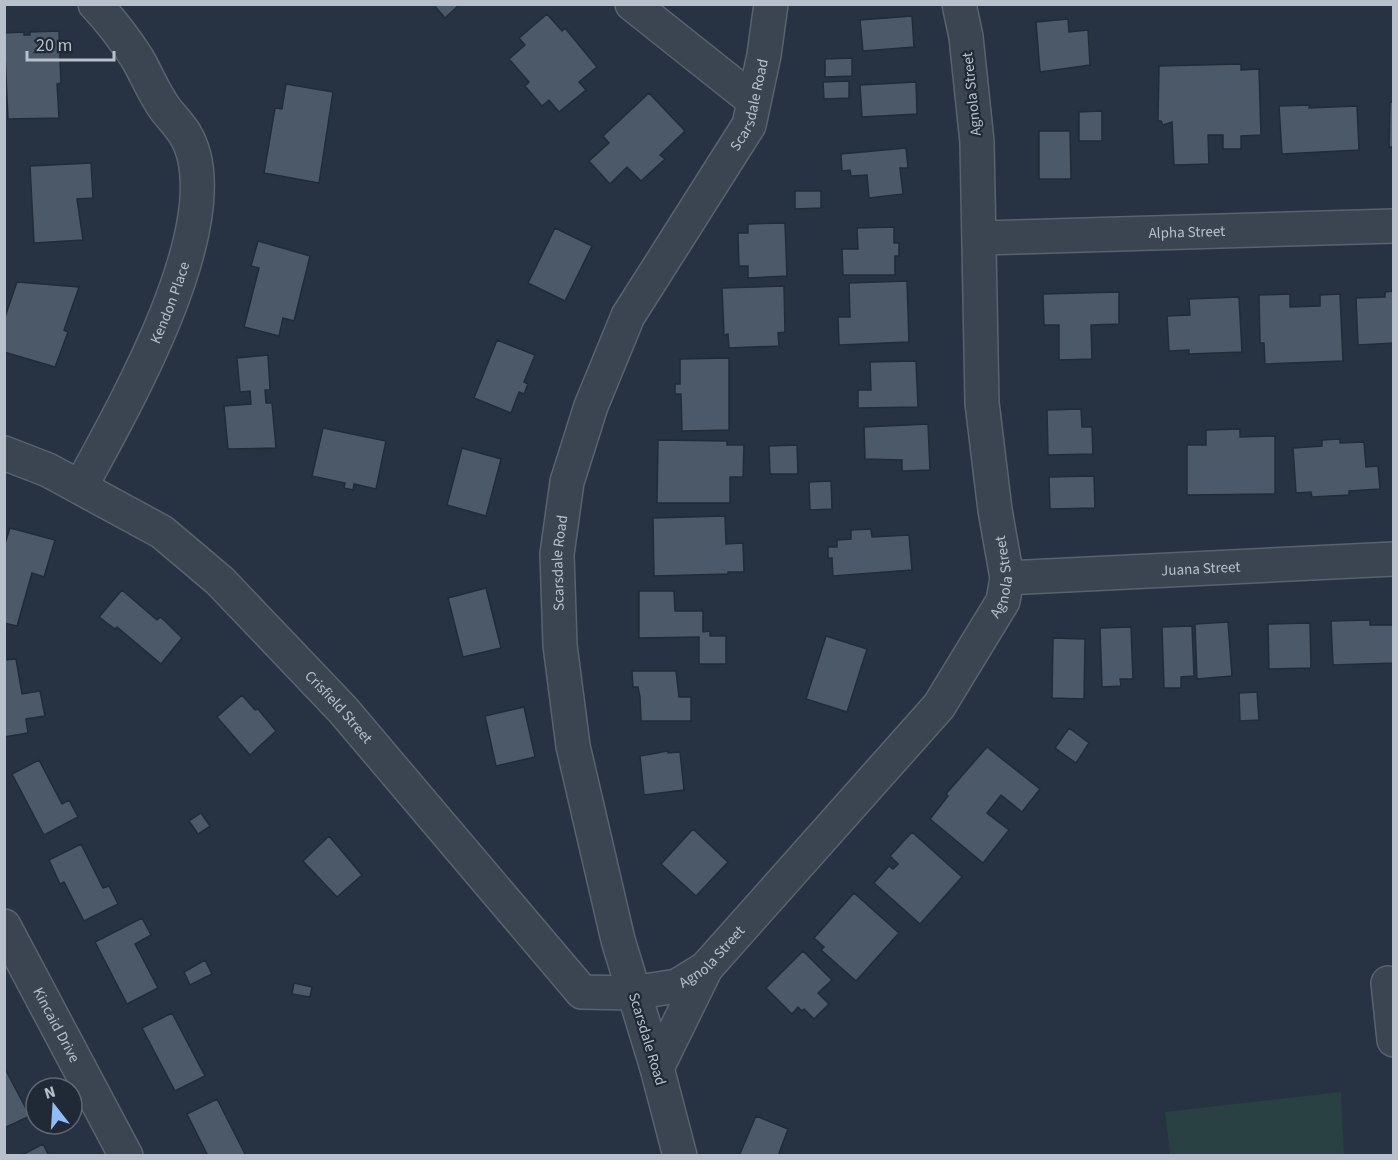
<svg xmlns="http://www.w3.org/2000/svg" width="1398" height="1160" font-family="'Source Sans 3',sans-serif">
  <rect width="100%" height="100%" fill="#273342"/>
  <path fill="#294143" d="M1341,1092L1344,1155H1170L1165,1112Z"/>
  <path fill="#4b5968" stroke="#222c39" stroke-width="1.5" d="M433,4H460L445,18Z
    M547,14L562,31L565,28L597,67L579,82L586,90L559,112L549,100L542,106L525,86L529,82L509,59L525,45L519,38Z
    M912,16L914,47L863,51L860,20Z
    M1068,19L1069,32L1088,30L1090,65L1040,72L1036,22Z
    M59,31L61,83L57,84L59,118L8,119L4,33L24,32V35H30V32Z
    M852,58V76L825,77V59Z
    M1241,64V70L1259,69L1261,135L1241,136V149H1223V135H1208L1209,164L1174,165L1172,122L1163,125L1161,121H1158L1159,66Z
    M849,81V98L824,99L823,82Z
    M916,82L917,114L862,117L860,85Z
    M286,84L333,92L319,183L264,173L275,108L282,109Z
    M649,93L685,131L660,155L665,159L641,181L627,167L610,184L589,161L609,143L603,136Z
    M1390,102H1394V147H1389Z
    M1310,105L1309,108L1357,106L1359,150L1282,154L1279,106Z
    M1102,111V141H1079V112Z
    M1039,131H1070L1071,179H1039Z
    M906,148L908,168H900L903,194L869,198L867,175L851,176L850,170L842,171L841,154Z
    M91,163L93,198L77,199L83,240L34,243L30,166Z
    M795,191H821V208L795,209Z
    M785,223L787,276L748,278V266H739L738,233H748V224Z
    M894,227V243H899V256H895V275H843L842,249H858L857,228Z
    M555,228L592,246L565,301L528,283Z
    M258,241L310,256L294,321L283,318L279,336L244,327L259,268L251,266Z
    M907,281L909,342L839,345L838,317H850L849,283Z
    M17,282L79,287L64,330L68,332L55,367L4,352V320Z
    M784,286L785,332L778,333L779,346L729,348L728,334L724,335L722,288Z
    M1394,291V343L1358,345L1356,298L1385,297V292Z
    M1119,292V324L1091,325L1092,359L1059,360V325H1044L1043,294Z
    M1290,294V307L1320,306V295L1340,294L1343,361L1265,364L1264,343H1260L1259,295Z
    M1239,297L1242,352L1189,354V350L1169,351L1167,316L1190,315L1189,299Z
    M497,340L535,355L524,382L528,384L524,394L519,392L511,413L474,398Z
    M268,355L270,390H265L266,403H272L276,448L228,449L224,406L251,404L250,391L240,392L237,358Z
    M729,358V430L682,431L681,394H675V384H680V359Z
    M916,361L918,407L858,408V390H871L870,362Z
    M1081,409L1082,427H1092L1093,454L1048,455L1047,410Z
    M928,424L930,470L902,471V460L865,459L864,427Z
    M323,428L386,441L376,489L354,484L353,490L344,488L345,483L312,476Z
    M1240,429V437L1275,436V494L1187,495V445H1206V430Z
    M1340,439V443L1364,442L1366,467L1378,466L1380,489L1349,491V495L1312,497L1311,492L1296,493L1293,448L1322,446V440Z
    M658,440L727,441V445H744L743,477H730V503H657Z
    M797,445L798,474H770L769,446Z
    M462,448L501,459L486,516L447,505Z
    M1094,476L1095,508L1050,509L1049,477Z
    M831,481L832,509L810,510L809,482Z
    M725,516L726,544L743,543L744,572H728V574L654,576L653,518Z
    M10,528L55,540L44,577L32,573L17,626L4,623V547Z
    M871,529L872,537L909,535L912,570L833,576L832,558H828V547H837V540L851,539V530Z
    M486,588L501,648L463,657L448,598Z
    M122,590L157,620L160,617L165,621L182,638L161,664L117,627L115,629L99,617Z
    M639,591H674L675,611H703V632L710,631V636H726V664H699V637L639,638Z
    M1370,620V625H1394V663L1333,665L1331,621Z
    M1228,622L1232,676L1197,679L1195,624Z
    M1310,623L1311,668L1269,669L1268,624Z
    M1192,626L1194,676L1181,677V688H1164L1162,627Z
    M1131,627L1133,679H1120L1121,686L1102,687L1100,628Z
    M826,636L867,649L847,712L806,699Z
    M1053,638L1085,639L1084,699L1052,698Z
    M16,659L22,694L40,691L45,716L26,719L28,733L4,737V660Z
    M632,671H676L679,697H691V721H641L640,697L638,687H633Z
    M1257,692L1259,720L1240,721L1239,693Z
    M242,695L255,710L258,709L276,731L250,755L217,717Z
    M524,707L535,757L496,766L485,716Z
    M1069,728L1089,743L1076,763L1055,748Z
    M987,747L1040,789L1022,812L1001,795L987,813L1009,830L983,863L930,819L948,796L946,794Z
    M668,751V753L680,752L684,790L644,795L640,756Z
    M39,760L62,804L69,800L78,817L44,835L12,774Z
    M201,813L210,826L198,834L189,821Z
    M693,829L728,862L696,896L661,864Z
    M912,832L962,877L920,924L874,883L889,866L893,869L898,864L890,856Z
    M329,836L362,875L337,897L303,861Z
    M81,844L103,888L109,886L118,904L84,921L64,882L60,884L49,860Z
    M854,893L899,933L856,981L821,950L824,947L814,938Z
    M142,918L151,935L135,944L158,988L127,1004L95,942Z
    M803,951L832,980L818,993L829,1004L814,1019L804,1009L802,1011L798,1007L792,1014L766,988Z
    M205,960L212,974L190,985L184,972Z
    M294,983L312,987L310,997L292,994Z
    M172,1013L205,1076L175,1091L142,1028Z
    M4,1067L30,1116L4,1128Z
    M217,1099L246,1156H208L187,1114Z
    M756,1116L788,1129L778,1156H739Z
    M43,1144L49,1156H20Z"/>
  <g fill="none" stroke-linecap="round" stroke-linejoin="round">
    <defs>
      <g id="minor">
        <path d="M632,4L754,101"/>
        <path id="s1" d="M980,238L1394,226"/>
        <path id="s2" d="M4,453L48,470L162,532L220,581L343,710L582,992L632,993L677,986L706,968L939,706L1003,601L1007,578L995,510L982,403L977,142L966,37L959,4"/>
        <path id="s3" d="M81,486C124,407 216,246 194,156C188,133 179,126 166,110C154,94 147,75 137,58C124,38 111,21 95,4"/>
        <path id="s4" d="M1007,578L1394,559"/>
        <path id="s5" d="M4,926L126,1156"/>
        <path d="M1388,983L1394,1040"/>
        <path d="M657,1068L706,968"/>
        <path id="s6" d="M680,1156L657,1068L618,940L573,746L560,645L557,554L567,482L591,406L628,316L749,125L764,55L771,4"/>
      </g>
    </defs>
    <use href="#minor" stroke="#59636f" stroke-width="36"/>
    <use href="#minor" stroke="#3b4552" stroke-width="33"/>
  </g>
  <g text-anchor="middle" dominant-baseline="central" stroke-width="4.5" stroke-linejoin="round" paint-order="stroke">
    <g font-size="15" fill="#b8c0cc" stroke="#202a37">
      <text transform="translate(972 94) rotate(-96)">Agnola Street</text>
      <text stroke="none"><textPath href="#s6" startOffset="1112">Scarsdale Road</textPath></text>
      <text stroke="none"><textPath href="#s1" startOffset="207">Alpha Street</textPath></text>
      <text stroke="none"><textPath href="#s3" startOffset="204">Kendon Place</textPath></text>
      <text stroke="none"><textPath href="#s6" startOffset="608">Scarsdale Road</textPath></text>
      <text stroke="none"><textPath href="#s4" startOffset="194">Juana Street</textPath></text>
      <text stroke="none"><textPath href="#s2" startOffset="1428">Agnola Street</textPath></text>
      <text stroke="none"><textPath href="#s2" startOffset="426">Crisfield Street</textPath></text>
      <text stroke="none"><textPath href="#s2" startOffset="942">Agnola Street</textPath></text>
      <text stroke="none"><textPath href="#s5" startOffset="112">Kincaid Drive</textPath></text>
      <text transform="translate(647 1039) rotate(73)">Scarsdale Road</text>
    </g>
  </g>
  <rect width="1398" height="1160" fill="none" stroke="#b8c0cc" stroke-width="12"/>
  <g transform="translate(54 1106) rotate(343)"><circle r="28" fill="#202a37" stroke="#5d6673" stroke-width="1.5"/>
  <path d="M0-4.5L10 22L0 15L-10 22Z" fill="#91bcf8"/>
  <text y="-9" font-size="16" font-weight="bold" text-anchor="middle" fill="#b8c0cc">N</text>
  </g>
  <path d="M27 51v9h87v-9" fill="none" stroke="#b8c0cc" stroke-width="3"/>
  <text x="36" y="51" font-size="18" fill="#b8c0cc" stroke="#202a37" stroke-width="4.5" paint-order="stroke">20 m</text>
</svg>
